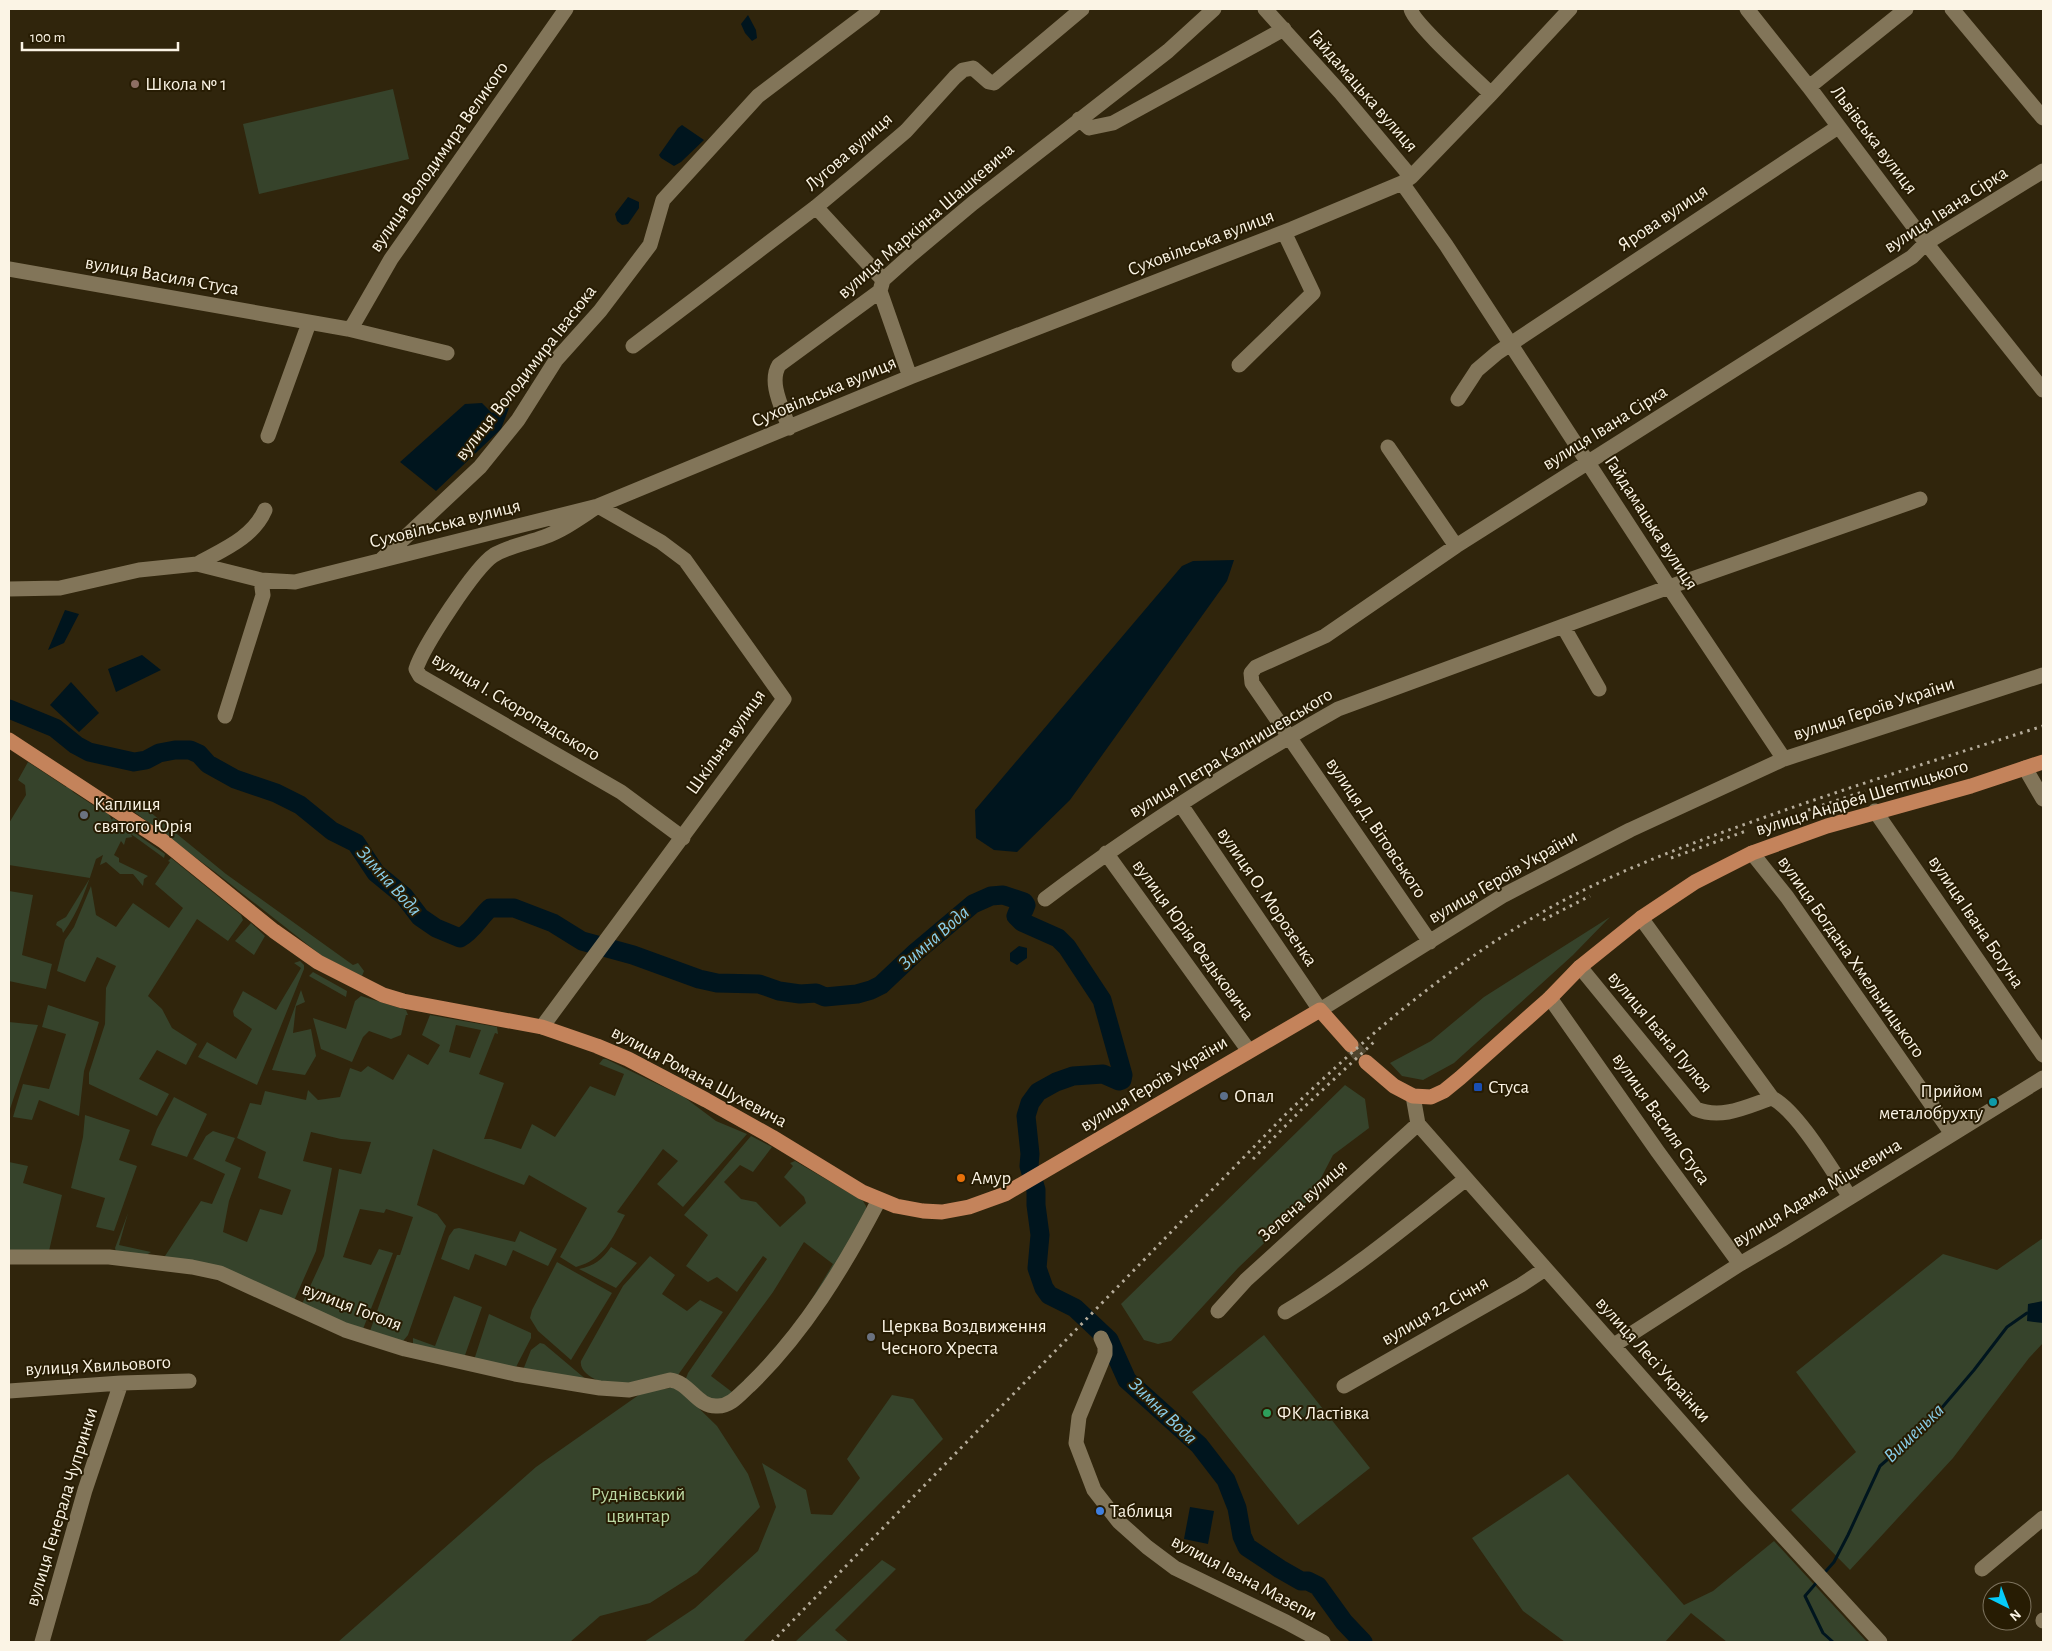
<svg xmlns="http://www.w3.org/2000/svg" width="2052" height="1651" font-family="'Alegreya Sans',sans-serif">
  <rect width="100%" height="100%" fill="#30250c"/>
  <path fill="#36432b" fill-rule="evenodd" d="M393,89L409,159L259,194L243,124Z
    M28,762L66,787L68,786L73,792L99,809L105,808L112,820L113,818L165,854L164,858L131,834L132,837L126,838L124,845L121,841L114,855L119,858V862L148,876L144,879L143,886L133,874H120L106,862L100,865L103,855L96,859C88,884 79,912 63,933L62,929L56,925L57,922L66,917L90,878L9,865V823L26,795L25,785L18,780Z
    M139,803L226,874L353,965L358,963L364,971L362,976L322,956L215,872L133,811Z
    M171,858L241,915L243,920L228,941L197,919L148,996L162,1009L172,1028L197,1044L186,1065L157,1050L139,1079L169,1094L157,1116L89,1084V1073L105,1024L106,988L116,966L97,957L85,982L57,971L65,940L74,927L91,886L96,915L116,927L133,903L169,928L183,908L155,884L170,862L168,861Z
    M9,891L33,895L22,955L52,964L46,989L9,981Z
    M1610,917L1573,955L1454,1063L1423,1080L1402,1076L1390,1063L1431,1041L1484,997Z
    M251,923L265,936L254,955L235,941Z
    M300,961L304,965V969L257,1085L198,1057L207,1042L236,1059L252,1029L234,1016L233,1011L243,991L276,1010L301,968L294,963Z
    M313,972L347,991L346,997L309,976Z
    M301,990L305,1002L296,1006L293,1033L311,1029L316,1056L305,1075L272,1070Z
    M361,996L406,1010L408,1015H406L401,1035L391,1039L369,1031L363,1037L352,1062L321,1049L313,1018L346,1029L355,1001Z
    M48,1005L99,1022L84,1071L79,1116L39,1100L32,1120L13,1117L23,1084L49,1089L66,1034L42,1027Z
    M430,1015L497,1027L498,1034L495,1033L479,1074L504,1083L484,1139H491L521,1149L532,1124L555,1137L590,1086L615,1096L624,1074L599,1064L603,1059H606L684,1097L716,1121L747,1134L683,1207L657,1184L678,1161L663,1149L617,1212L625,1215C612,1238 605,1259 576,1267L560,1257L587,1208L529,1175L524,1185L433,1149L417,1205L437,1214L446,1226L408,1335L403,1341L370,1331L397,1255H400L413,1217L386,1209L384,1213L360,1209L343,1257L371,1265L379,1249L393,1253L363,1329L361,1330L302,1304L324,1256L339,1169L361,1174L371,1142L341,1139L311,1132L303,1161L332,1168L316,1251L293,1303L166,1259L165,1256L201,1201L212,1204L225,1174L193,1159L206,1136L213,1131L235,1138L225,1161L241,1168L229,1201L223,1232L247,1242L260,1209L282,1215L291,1190L258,1178L266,1152L237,1138L250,1103L261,1105L265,1091L306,1100L308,1090L318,1100L340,1097L350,1068L361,1072L368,1066L393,1080L408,1054L428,1065L440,1045L422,1035ZM456,1025L481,1030L470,1058L449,1052Z
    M9,1022L38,1025L9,1112Z
    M1345,1085L1365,1099L1369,1128L1333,1155L1310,1199L1238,1268L1171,1341L1158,1344L1144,1340L1121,1304Z
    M174,1097L207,1114L187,1157L151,1145L157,1129Z
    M85,1115L130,1130L119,1160L137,1166L114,1231L96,1227L105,1198L71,1188L83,1137Z
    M751,1136L772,1147L753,1172L740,1165L724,1182L741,1199L756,1202L780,1227L806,1203L804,1197L784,1177L793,1166L790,1163L795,1161L863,1201L866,1206V1216L813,1306L734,1395L714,1401L685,1381L688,1373L767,1259L763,1256L737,1292L717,1277L708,1282L686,1266L708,1235L684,1215ZM804,1242L833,1264L801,1317L758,1367L732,1392L711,1376L773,1292Z
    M9,1162L28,1166L23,1183L62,1195L49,1251L9,1254Z
    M128,1213L119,1245L151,1252L146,1255L116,1252L115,1248Z
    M459,1228L515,1242L520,1231L557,1249L548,1266L513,1250L506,1266L475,1254L469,1270L441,1259L449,1236L454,1229Z
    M2043,1238V1343L2029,1358L1953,1458L1850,1570L1791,1510L1856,1452L1796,1372L1943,1254L1997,1270Z
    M611,1247L637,1263L616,1288L579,1269C594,1266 603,1259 611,1247Z
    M650,1256L675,1275L662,1294L687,1311L700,1300L723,1312L678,1375C664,1379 643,1387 628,1387C615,1388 578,1378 581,1361L623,1286Z
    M557,1262L612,1293L571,1360L538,1331L530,1318L532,1310Z
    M454,1296L482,1307L464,1358L413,1344V1338L435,1346Z
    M489,1314L531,1333V1338L515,1369L474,1360Z
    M1264,1335L1370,1468L1298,1525L1192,1392Z
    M540,1343L544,1344L588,1381L523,1370L531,1350Z
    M677,1387L717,1426L748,1474L760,1507L697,1573L650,1603L600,1616L570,1642H338L536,1467L643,1392Z
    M892,1395L913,1399L943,1439L743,1642H644L695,1608L758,1551L776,1507L762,1463L806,1490L811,1514L832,1515L860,1478L847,1459Z
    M1568,1474L1684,1605L1713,1591L1774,1541L1867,1642H1727L1691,1613L1665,1642H1565L1523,1611L1472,1538Z
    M882,1560L896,1569L835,1630L849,1642H795Z"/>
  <path fill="#00151e" d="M748,15L756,30L757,38L752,41L745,33L741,24Z
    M682,125L704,140L681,162L674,166L661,158L659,155L678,128Z
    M628,197L639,202V208L628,224L622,225L617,221L615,214Z
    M482,403L492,413L502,404L509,408L501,429L436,491L400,462L465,404Z
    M1234,560L1227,581L1070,800L1017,852L994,850L976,838L975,810L1182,566L1193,561Z
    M65,610L79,614L64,643L48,650Z
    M142,655L161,670L116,692L108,669Z
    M71,682L99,713L79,732L50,705Z
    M1019,946L1027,948V958L1017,965L1010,961V953Z
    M2043,1301V1323L2027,1321L2028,1304Z
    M1190,1507L1214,1511L1208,1544L1184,1539Z"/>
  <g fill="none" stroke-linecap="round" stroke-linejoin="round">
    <path stroke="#00151e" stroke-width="3" d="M1826,1571L1834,1562L1848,1535L1880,1466L1928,1424L1974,1370L2007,1327L2027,1313
      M1817,1582L1805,1596L1823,1633L1833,1642"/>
    <path stroke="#00151e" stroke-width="19" d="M9,709L55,728L76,745L89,752L134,762L146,760L159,753L175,750H190L199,754L208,764L235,779L276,793L300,805L332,831L356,843L376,873L404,896L420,917L436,928L460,938C472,932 480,917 490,908H514L553,923L582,941L633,955L699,979L717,983L759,984L779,991L800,994L816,993L825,997L857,994L871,990L881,985L916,952L973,904L991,896L1003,895L1024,902L1026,905L1024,910L1018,911L1016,916L1022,922L1058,938L1067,947L1102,1000L1123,1075L1122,1080L1119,1081L1103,1074L1073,1076L1056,1082L1038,1092L1030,1103L1026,1116L1030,1154L1029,1166L1036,1190V1205L1040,1235L1037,1268L1044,1288L1049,1295L1075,1308L1109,1340L1127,1380L1199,1445L1226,1480L1237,1508L1242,1536L1247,1547L1280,1569L1301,1581H1308L1318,1586L1344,1622L1363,1642"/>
    <path stroke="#4e442d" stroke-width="15" stroke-dasharray="15 8" stroke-linecap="butt" d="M1351,1045L1366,1062"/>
    <path stroke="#827559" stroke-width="15" d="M1265,9L1340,92L1411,177
      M1411,9C1412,22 1478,81 1491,94
      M1747,9L1809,87L1926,243L2043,390
      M1952,9L2043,118
      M1809,87L1906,9
      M1079,119L1089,128L1113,123L1284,29
      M1402,183L1446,245L1669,587L1784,759
      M816,207L883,280
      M9,269L348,329L447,353
      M880,291L910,377
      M348,329L353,325L391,259L566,9
      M633,346L816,207L858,172L906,131L955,77L963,70L973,68L989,82L994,83L1082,9
      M1239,365L1313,293L1284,232
      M1458,399L1477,370L1497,353L1838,127
      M789,428C783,409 768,383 779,365L880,291L883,280L911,255L973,203L1168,51L1214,9
      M268,436L309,323
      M1388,447L1456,546
      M382,559L480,467L518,420L556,360L600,311L650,245L663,200L758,96L873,9
      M197,564C222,550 253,538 265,510
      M9,589L60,588L139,570L197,564L261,580L295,582L598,506L910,377L1292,229L1402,183L1411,177L1491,94L1570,9
      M1563,626L1599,689
      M225,716L263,595L261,580
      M2025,768L2043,799
      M1181,805L1320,1010L1504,895L1630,830L1784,759L2043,675
      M1875,811L2043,1055
      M1106,853L1249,1051
      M1752,853L1787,897L1952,1134
      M1045,899C1137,829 1237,766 1338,709L1669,587L1920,499
      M1641,918L1772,1098
      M1430,942L1252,683L1251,673L1256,667L1325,636L1456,546L1912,257L1926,243L2043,171
      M1580,967L1696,1109C1722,1120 1748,1106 1772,1098C1798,1111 1833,1172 1850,1197
      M1550,998L1658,1152L1740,1264
      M542,1027L784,699L685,560L661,542L598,506C581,517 564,530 544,537C528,543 509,546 494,555C475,567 423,647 416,669L420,676L621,792L683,838
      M1413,1096L1418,1124L1746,1496L1880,1642
      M9,1257H109L192,1267L220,1273L345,1330L405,1349L515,1374L600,1388L629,1390L670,1380C690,1382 697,1408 718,1406C731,1406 740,1394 749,1386C804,1333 844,1267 879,1200
      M1218,1311L1246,1280L1418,1124
      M1285,1312C1349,1274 1407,1225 1466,1179
      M1101,1338L1105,1347V1354L1079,1417L1076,1443L1094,1490L1119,1522L1147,1547L1175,1568L1286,1622L1323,1642
      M1614,1345L1740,1264L1781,1240L2043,1078
      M1344,1386L1521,1285L1545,1269
      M9,1391L121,1383L189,1381
      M1982,1569L2043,1518
      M2043,1620V1621
      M42,1642L85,1490L121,1383"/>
    <path stroke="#c4835b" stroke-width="15" d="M9,740L163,841L274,931L318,962L383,995L403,1001L542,1027L597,1046L628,1059L706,1100L772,1137L862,1192L896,1206L923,1211L942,1212L969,1207L1005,1194L1320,1010L1351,1045
      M1366,1062L1394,1086L1413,1096L1431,1097L1444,1091L1460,1078L1550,998L1580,967L1641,918L1695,882L1752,853L1827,826L1971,786L2043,762"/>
    <path stroke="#b5ac9a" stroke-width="3" stroke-dasharray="2.5 5" stroke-linecap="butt" d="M1808,810L1865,791
      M1671,858L1746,831
      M1543,920L1590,896
      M1253,1159L1301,1110L1375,1041
      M772,1642L1285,1115C1370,1033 1451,963 1555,905C1623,868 1697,841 1771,815C1861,783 1952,755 2043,726"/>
  </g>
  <circle fill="#8d6e63" stroke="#271c03" stroke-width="2" cx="135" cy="84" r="5"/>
  <g fill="#6b7280" stroke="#271c03" stroke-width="2">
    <circle cx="84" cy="815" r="5"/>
    <circle cx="871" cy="1337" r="5"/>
  </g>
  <rect fill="#1a4fb4" stroke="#271c03" stroke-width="2" x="1473" y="1082" width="10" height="10" rx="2.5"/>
  <circle fill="#5c6f8a" stroke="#271c03" stroke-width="2" cx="1224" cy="1096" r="5"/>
  <circle fill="#0f9aa8" stroke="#271c03" stroke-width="2" cx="1993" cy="1102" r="5"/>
  <circle fill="#e8710a" stroke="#271c03" stroke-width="2" cx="961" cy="1178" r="5"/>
  <circle fill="#2e9e5b" stroke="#271c03" stroke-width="2" cx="1267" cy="1413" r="5"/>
  <circle fill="#3f7fe0" stroke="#271c03" stroke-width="2" cx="1100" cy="1511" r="5"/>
  <g text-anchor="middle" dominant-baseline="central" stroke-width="4" stroke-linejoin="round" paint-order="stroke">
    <g font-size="19" fill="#fbf4e5" stroke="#271c03" text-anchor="start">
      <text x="145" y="84">Школа № 1</text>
      <text x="94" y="804">Каплиця<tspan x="94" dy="22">святого Юрія</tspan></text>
      <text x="1488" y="1087">Стуса</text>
      <text x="1983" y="1091" text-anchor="end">Прийом<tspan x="1983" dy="22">металобрухту</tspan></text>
      <text x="1234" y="1096">Опал</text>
      <text x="971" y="1178">Амур</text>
      <text x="881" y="1326">Церква Воздвиження<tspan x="881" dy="22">Чесного Хреста</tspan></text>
      <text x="1277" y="1413">ФК Ластівка</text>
      <text x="1110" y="1511">Таблиця</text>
    </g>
    <g font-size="19" fill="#fbf4e5" stroke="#271c03">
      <text transform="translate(1363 91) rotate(49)">Гайдамацька вулиця</text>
      <text transform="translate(1874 140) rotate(53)">Львівська вулиця</text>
      <text transform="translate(849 152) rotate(-41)">Лугова вулиця</text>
      <text transform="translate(439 157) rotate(-55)">вулиця Володимира Великого</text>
      <text transform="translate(1946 210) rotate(-33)">вулиця Івана Сірка</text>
      <text transform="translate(1663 218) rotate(-34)">Ярова вулиця</text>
      <text transform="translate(926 221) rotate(-41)">вулиця Маркіяна Шашкевича</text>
      <text transform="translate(1201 243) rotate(-21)">Суховільська вулиця</text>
      <text transform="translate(162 276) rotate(10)">вулиця Василя Стуса</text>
      <text transform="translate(526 373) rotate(-52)">вулиця Володимира Івасюка</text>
      <text transform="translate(824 392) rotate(-23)">Суховільська вулиця</text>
      <text transform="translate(1605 428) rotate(-32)">вулиця Івана Сірка</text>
      <text transform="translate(1651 523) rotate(57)">Гайдамацька вулиця</text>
      <text transform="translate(445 524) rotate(-14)">Суховільська вулиця</text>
      <text transform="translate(516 707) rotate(31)">вулиця І. Скоропадського</text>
      <text transform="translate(1874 709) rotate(-18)">вулиця Героїв України</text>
      <text transform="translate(726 742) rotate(-55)">Шкільна вулиця</text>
      <text transform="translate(1231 753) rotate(-31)">вулиця Петра Калнишевського</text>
      <text transform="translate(1862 798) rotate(-17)">вулиця Андрея Шептицького</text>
      <text transform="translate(1376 828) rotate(56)">вулиця Д. Вітовського</text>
      <text transform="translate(1503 877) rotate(-30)">вулиця Героїв України</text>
      <text transform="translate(1267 897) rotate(56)">вулиця О. Морозенка</text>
      <text transform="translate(1976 922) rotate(56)">вулиця Івана Богуна</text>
      <text transform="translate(1193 940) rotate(54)">вулиця Юрія Федьковича</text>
      <text transform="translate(1851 957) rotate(55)">вулиця Богдана Хмельницького</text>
      <text transform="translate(1660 1032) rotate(50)">вулиця Івана Пулюя</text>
      <text transform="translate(699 1077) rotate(28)">вулиця Романа Шухевича</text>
      <text transform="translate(1154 1084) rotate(-31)">вулиця Героїв України</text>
      <text transform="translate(1661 1119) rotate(55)">вулиця Василя Стуса</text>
      <text transform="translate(1817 1193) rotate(-31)">вулиця Адама Міцкевича</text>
      <text transform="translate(1303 1201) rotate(-42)">Зелена вулиця</text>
      <text transform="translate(352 1307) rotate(21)">вулиця Гоголя</text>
      <text transform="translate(1435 1311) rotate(-30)">вулиця 22 Січня</text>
      <text transform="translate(1653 1360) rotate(48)">вулиця Лесі Українки</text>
      <text transform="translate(98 1366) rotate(-3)">вулиця Хвильового</text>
      <text transform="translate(62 1507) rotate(-73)">вулиця Генерала Чупринки</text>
      <text transform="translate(1244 1578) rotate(28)">вулиця Івана Мазепи</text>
    </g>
    <g font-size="19" fill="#bcd9a4" stroke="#271c03">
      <text x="638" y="1494">Руднівський<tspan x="638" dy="22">цвинтар</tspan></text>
    </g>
    <g font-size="20" font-style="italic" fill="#89cde8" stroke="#271c03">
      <text transform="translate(389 881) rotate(48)">Зимна Вода</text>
      <text transform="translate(934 938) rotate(-41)">Зимна Вода</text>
      <text transform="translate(1163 1411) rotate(44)">Зимна Вода</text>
      <text transform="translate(1914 1433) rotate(-44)">Вишенька</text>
    </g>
  </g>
  <rect width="2052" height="1651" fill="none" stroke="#fbf4e5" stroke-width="20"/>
  <g transform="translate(2007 1606) rotate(138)"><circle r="24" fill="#271c03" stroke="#7c725d"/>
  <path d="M0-4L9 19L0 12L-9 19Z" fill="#06cbf9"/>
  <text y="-8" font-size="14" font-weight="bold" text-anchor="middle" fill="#fbf4e5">N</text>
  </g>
  <path d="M22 42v8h156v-8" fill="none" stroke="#fbf4e5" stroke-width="2.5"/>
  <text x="30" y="42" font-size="15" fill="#fbf4e5" stroke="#271c03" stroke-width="4" paint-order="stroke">100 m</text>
</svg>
